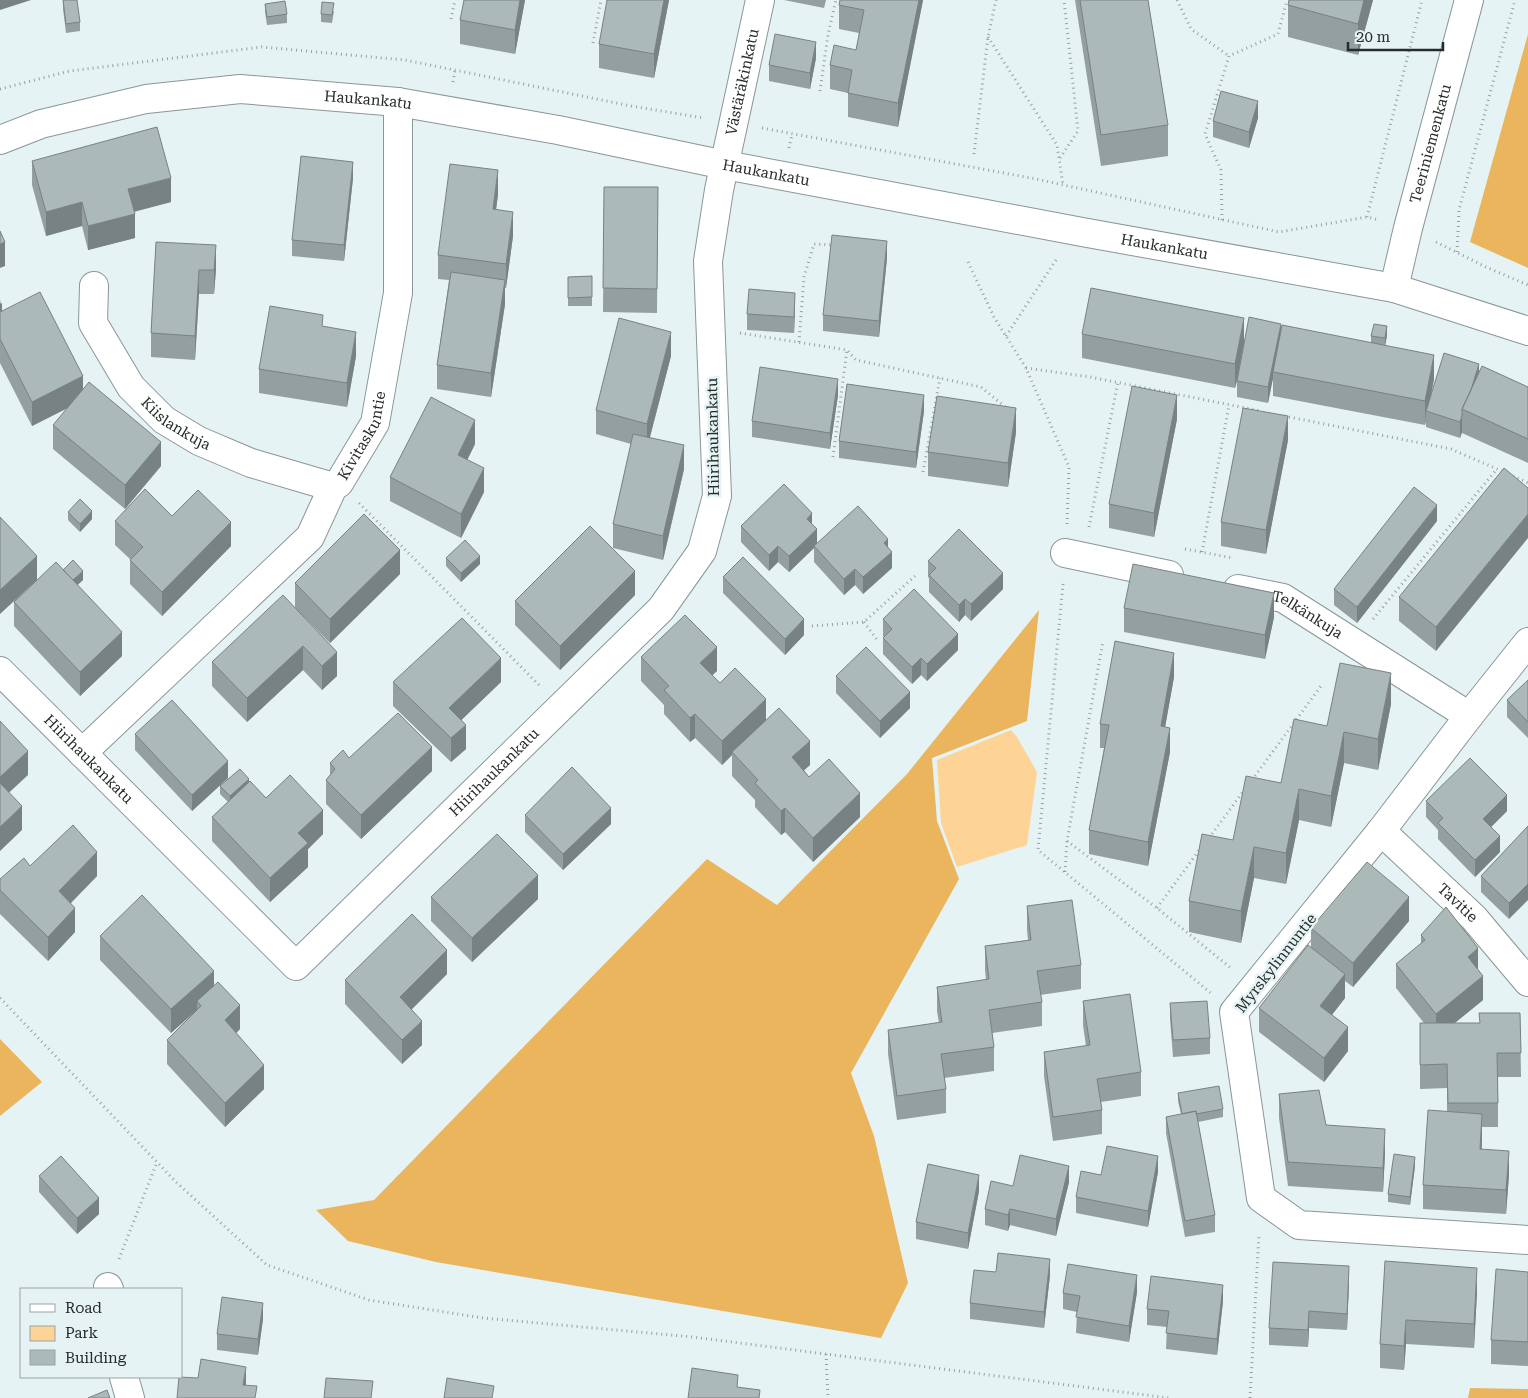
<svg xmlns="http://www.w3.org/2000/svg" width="1528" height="1398" font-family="'Roboto Serif',serif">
  <rect width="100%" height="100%" fill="#e5f3f4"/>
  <path fill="#fdd495" d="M1011,730L1017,737L1037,772L1027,845L957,867L941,823L937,760Z"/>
  <path fill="#eab55d" d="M1528,34V268L1470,242Z
    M1039,610L1027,721L932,758L937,821L959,879L851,1073L874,1136L908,1283L881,1338L436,1262L348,1241L316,1210L374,1200L707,859L777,905L907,774Z
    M0,1039L42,1082L0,1116Z
    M1470,1388L1528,1389V1398H1468Z"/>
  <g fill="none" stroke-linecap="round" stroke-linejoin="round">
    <defs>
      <g id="street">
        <path id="s1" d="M94,286L93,323L131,387L164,420L199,441L251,463L333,487"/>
        <path d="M1065,553L1169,575"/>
        <path id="s2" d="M1238,589L1283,598L1469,716"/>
        <path d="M1528,642L1469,716L1381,831L1234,1012L1261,1198L1299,1225L1528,1240"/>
        <path id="s3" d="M0,671L296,966L661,609L702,551L717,496L708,261L719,190L760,0"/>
        <path id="s4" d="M82,753L310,537L333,487L339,483L375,423L398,293V102"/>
        <path id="s5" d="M1381,831L1474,918L1528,982"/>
        <path d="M108,1287L109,1289"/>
        <path d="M124,1377L130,1398"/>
      </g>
      <g id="secondary">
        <path id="s6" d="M0,140L41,124L146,99L240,89L398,102L558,130L725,165L1082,232L1394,288L1528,331"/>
        <path id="s7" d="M1394,288L1408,228L1469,0"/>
      </g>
    </defs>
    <use href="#street" stroke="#8a9697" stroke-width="30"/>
    <use href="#secondary" stroke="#8a9697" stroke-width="30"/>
    <path stroke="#97a1a1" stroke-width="3" stroke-dasharray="1 4" stroke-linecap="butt" d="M1177,0L1191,29L1229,56
      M451,19L455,0
      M988,37L1057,145L1063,185
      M593,43L601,0
      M453,82L455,70
      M0,89L70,71L262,47L405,60L631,106L704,118
      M820,91L828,35L836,0
      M762,128L1036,179L1279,232L1367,217L1379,220
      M789,148L792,134
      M974,154L988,37L996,0
      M1060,158L1078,131L1064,0
      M1367,217L1422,0
      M1222,220L1221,170L1205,134L1229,56L1278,34L1287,0
      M1436,242L1488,268L1528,285
      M1457,252L1459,210L1515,0
      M968,262L994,317L1026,368L1069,467L1067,525
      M740,333L847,350L856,360L981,387L1004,406L1007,409
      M1006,336L1058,257
      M799,342L804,277L814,244L833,245
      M1026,368L1090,377L1261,411
      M1284,416L1451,449L1504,472
      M833,457L847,350
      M923,472L940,378
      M1513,476L1528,483
      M359,503L539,685
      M1089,527L1118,382
      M1185,549L1233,558
      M1202,552L1229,405
      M1063,584L1038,850L1212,994
      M1373,619L1497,469
      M864,622L878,641
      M812,626L864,622L915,576
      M1252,780L1321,686
      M1209,838L1245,789
      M1067,841L1157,908L1232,969
      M1065,872L1067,841L1103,641
      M1157,908L1200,849
      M0,998L176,1182L267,1265L369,1300L483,1318L693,1337L1169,1398
      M119,1259L157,1162
      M826,1354L828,1398
      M1250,1398L1259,1234"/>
    <use href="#street" stroke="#fff" stroke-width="28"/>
    <use href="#secondary" stroke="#fff" stroke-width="28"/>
  </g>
  <path fill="#949f9f" d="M63,0L80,22V31L66,33L63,9Z
    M464,0H525L515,54L460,44V20Z
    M669,0L654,78L599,68V44Z
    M784,0H826L824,8Z
    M840,0H923L898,127L848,117V93L830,89V65L856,50L859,33L839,29V5Z
    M1075,0H1148L1168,125V156L1101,166Z
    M1373,0L1358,55L1288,37V5Z
    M265,4L287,14V23L267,25L265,12Z
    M334,11L332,23L321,22V14Z
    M816,58L810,89L769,81V65Z
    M1258,118L1249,148L1213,137V121Z
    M32,161L171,202L134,212L135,238L88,250L82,226L46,236L32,185Z
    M353,178L344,261L292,256V240Z
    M604,187H658L657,313L603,312Z
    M498,194L496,210L513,236L506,288H505V304L491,397L437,389V365L449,280L438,279V255Z
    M156,242L216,269L214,294H199L195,360L151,357V333Z
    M887,258L879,337L823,331V315Z
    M592,276V306H568V277Z
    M0,299L2,311L161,466L125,509L53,449V425L68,408L32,426L0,363Z
    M795,309L794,333L747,330V314Z
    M323,326L356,356L347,407L259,393V369Z
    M1281,331L1371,343V336L1387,335L1385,346L1434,379L1431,394L1479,371L1528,387V463L1462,433V432L1460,438L1426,427V422L1425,425L1273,396V378L1268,403L1237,397V382L1235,388L1082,358V334L1244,342Z
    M671,356L650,437L684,469L663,560L613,548V524L631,444L596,434V410Z
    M838,395L830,449L752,437V421Z
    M924,411L916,468L839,458V441Z
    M1177,419L1154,537L1109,528V504Z
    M1016,432L1008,487L928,476V452Z
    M1288,440L1266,554L1221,546V522Z
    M475,444L467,460L484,492L461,538L390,501V477Z
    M1528,488L1436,651L1399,621V597Z
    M68,512L92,519L80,532L68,520Z
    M172,516L231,546L162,616L130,584V559L115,545V521Z
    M1437,521L1357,623L1334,605V589Z
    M812,525L817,543L888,548L892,568L863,594L855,585L844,595L814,562V548L789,572L778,562L769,571L741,542V526Z
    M446,558L480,564L461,582L446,566Z
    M928,561L1003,589L971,621L965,615L959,622L929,592V578L928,577Z
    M63,570L83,580L77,585L122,656L80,696L14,626V602L37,580Z
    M400,574L330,643L296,609L337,676L322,690L303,670L247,722L212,686V662L295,607V583Z
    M723,577L804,635L785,655L723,593Z
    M635,595L560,670L515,625V601Z
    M1124,608L1274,617L1265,659L1124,632Z
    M883,619L958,650L927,681L921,675L912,684L883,654V638L884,637L883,636Z
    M641,657L717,671L712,675L720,683L766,720L810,765L804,770L809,777L860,817L813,862L785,832L781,835L755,807V800L732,776V755L722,765L695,738L690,742L664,714V705L641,681Z
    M836,676L910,708L880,738L836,693Z
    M1174,677L1165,727L1170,752L1148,866L1089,854V830L1104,748H1100V724Z
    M1528,680V738L1507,717V700Z
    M393,682H501L461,720L466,749L451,762L393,706Z
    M1391,704L1378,770L1344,763L1331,827L1299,820L1286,884L1254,878L1241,943L1189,932V901L1233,840L1327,726Z
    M135,734L228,778L192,811L135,750Z
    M349,758L432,771L361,839L326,804V780L330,775V763Z
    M249,782L266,798L323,834L308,849V867L270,902L212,841V817L228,802L220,794V786Z
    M1426,801L1507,811L1491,827L1500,852L1475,877L1438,839V830L1426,817Z
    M525,815L611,824L563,870L525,832Z
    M1528,826L1509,919L1481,892V876Z
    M30,866L97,876L71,903L75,932L48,961L0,914V879Z
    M431,897L538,899L472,962L431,921Z
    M1027,906L1081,965V989L1040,995L1042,1002V1026L992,1033L994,1047V1071L944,1078L946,1089V1113L897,1120L888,1054V1030L939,1023L937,1011V987L986,980L985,970V946L1028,940L1027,930Z
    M1409,921L1353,987L1345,981V998L1332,1015L1348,1051L1324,1082L1259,1032V1008L1311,947V928Z
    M1421,935L1478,970L1483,1000L1455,1023H1479L1520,1013L1521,1077H1498V1127H1482V1149L1509,1175L1506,1214L1423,1209V1185L1447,1112V1088L1420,1089V1023H1424L1396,988V964L1421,944Z
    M100,936L214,986L240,1029L236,1033L264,1089L225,1127L167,1064V1040L196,1010L171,1033L100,960Z
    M447,974L411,1010L422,1045L402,1064L345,1004V980Z
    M1083,1001L1141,1072V1096L1101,1102L1102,1110V1134L1053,1141L1044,1076V1052L1086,1046L1083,1025Z
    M1170,1003L1210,1038V1054L1173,1057L1170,1019Z
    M1178,1093L1223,1109V1117L1198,1122L1215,1215V1232L1185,1237L1166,1133V1117L1181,1114L1178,1101Z
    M1279,1094L1326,1125L1385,1153L1383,1192L1288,1186L1279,1118Z
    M1415,1166L1410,1205L1388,1202V1194Z
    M1158,1172L1148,1227L1076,1213V1197L1101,1175Z
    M39,1176L99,1214L77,1234L39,1192Z
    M1069,1182L1056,1236L1010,1225L1008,1231L985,1225V1209L1013,1186Z
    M979,1191L968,1249L916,1239V1222Z
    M1385,1261L1477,1292L1474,1348L1406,1344L1404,1370L1380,1368V1344Z
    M996,1272L1050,1275L1044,1328L970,1319V1303Z
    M1528,1272V1366L1491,1364V1340Z
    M1349,1282L1347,1330L1309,1328L1308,1347L1269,1345V1328Z
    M1137,1292L1129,1342L1076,1333L1077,1312L1063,1309V1293Z
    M1223,1301L1217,1355L1166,1349L1167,1327L1147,1325V1309Z
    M263,1319L258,1355L217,1350V1334Z"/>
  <path fill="#788282" d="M0,0H31L0,10Z
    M520,0H525L515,54V30Z
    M664,0H669L654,78V54Z
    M919,0H923L898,127V103Z
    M1364,0H1373L1358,55V24Z
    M816,42V58L810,89V73Z
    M1258,101V118L1249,148V132Z
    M353,162V178L344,261V245Z
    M498,170V194L493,233V209Z
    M171,178V202L128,213V189Z
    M82,202V226L46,236V212Z
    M513,212V236L506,288V264Z
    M135,214V238L88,250V226Z
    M887,241V258L879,337V321Z
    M5,242V266L0,268V244Z
    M216,245V269L214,294V270Z
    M199,270V294L195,360V336Z
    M505,280V304L491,397V373Z
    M795,293V309L794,333V317Z
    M2,303V327L0,328V304Z
    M1244,318V342L1235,388V364Z
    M1281,324V340L1273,372V378L1268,403V387Z
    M1387,326V335L1385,347V338Z
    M356,332V356L347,407V383Z
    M671,332V356L647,448V424Z
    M1434,355V379L1428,411H1426L1425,425V401Z
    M1479,364V380L1464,410Z
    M83,376V400L32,426V402Z
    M838,379V395L830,449V433Z
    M924,395V411L916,468V452Z
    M1177,395V419L1154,537V513Z
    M1016,408V432L1008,487V463Z
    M1288,416V440L1266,554V530Z
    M1462,416V432L1460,438V422Z
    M475,420V444L458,479V455Z
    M161,442V466L125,509V485Z
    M684,445V469L663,560V536Z
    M484,468V492L461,538V514Z
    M1437,505V521L1357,623V607Z
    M92,511V519L80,532V524Z
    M812,513V530L807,519Z
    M1528,514V538L1436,651V627Z
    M231,522V546L162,616V592Z
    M817,529V545L814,546V548L789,572V556Z
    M888,539V555L892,552V568L863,594V577L884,543Z
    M778,546V562L769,571V555Z
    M400,550V574L330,643V619Z
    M37,556V580L0,614V590Z
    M480,556V564L461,582V573Z
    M855,569V585L844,595V579Z
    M83,571V580L71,591V582Z
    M635,571V595L560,670V646Z
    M1003,573V589L971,621V604Z
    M1274,593V617L1265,659V635Z
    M965,599V615L959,622V605Z
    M804,619V635L785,655V639Z
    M122,632V656L80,696V672Z
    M958,634V650L927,681V664Z
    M303,646V670L247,722V698Z
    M717,647V671L700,687V663Z
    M337,652V676L322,690V666Z
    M1174,653V677L1161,750V726Z
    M501,658V682L449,732V708Z
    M921,658V675L912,684V667Z
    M1391,673V704L1378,770V739Z
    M910,692V708L880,738V721Z
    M766,699V723L732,752V755L722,765V741Z
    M695,714V738L690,742V718Z
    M466,725V749L451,762V738Z
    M1170,728V752L1148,866V842Z
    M1344,732V763L1331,827V796Z
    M810,741V765L792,781V757Z
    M432,747V771L361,839V815Z
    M28,751V775L0,801V777Z
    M228,761V778L192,811V795Z
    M249,779V788L230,805V796Z
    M1299,789V820L1286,884V853Z
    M860,793V817L813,862V838Z
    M1507,795V811L1483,835V819Z
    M22,806V830L0,851V827Z
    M611,808V824L563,870V854Z
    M785,808V832L781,835V811Z
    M323,810V834L308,849V867L270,902V878L298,833Z
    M1500,836V852L1475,877V860Z
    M1254,847V878L1241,943V911Z
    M97,852V876L59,915V891Z
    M538,875V899L472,962V938Z
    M1528,884V900L1509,919V903Z
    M1409,897V921L1353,987V963Z
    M75,908V932L48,961V937Z
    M1478,948V972L1468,957Z
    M447,950V974L400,1021V997Z
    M214,971V995L197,1001V1010L171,1033V1009Z
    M1345,974V998L1320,1030V1006Z
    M1483,976V1000L1436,1038V1014Z
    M240,1005V1029L225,1044V1020Z
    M422,1021V1045L402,1064V1040Z
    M1348,1027V1051L1324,1082V1058Z
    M264,1065V1089L225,1127V1103Z
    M1482,1114V1138L1480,1173V1149Z
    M1385,1129V1153L1383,1192V1168Z
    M1509,1151V1175L1506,1214V1190Z
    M1158,1156V1172L1148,1227V1211Z
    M1415,1157V1166L1410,1205V1197Z
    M1069,1166V1182L1056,1236V1219Z
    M979,1175V1191L968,1249V1233Z
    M99,1198V1214L77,1234V1218Z
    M1010,1209V1225L1008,1231V1215Z
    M1050,1259V1275L1044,1328V1312Z
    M1349,1266V1282L1347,1330V1314Z
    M1477,1268V1292L1474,1348V1324Z
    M1137,1275V1292L1129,1342V1326Z
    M1223,1285V1301L1217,1355V1339Z
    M263,1303V1319L258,1355V1339Z
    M1309,1311V1328L1308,1347V1330Z
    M1406,1320V1344L1404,1370V1346Z
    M246,1367V1391L243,1385Z"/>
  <path fill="#acb9b9" stroke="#788282" d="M63,0H77L80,22L66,24Z
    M464,0H520L515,30L460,20Z
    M607,0H664L654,54L599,44Z
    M840,0H919L898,103L848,93L852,70L830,65L834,45L856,50L864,10L839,5Z
    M1080,0H1148L1168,125L1101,135Z
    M1289,0H1364L1358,24L1288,5Z
    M285,1L287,14L267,17L265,4Z
    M322,2L334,3L332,15L321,14Z
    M775,34L816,42L810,73L769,65Z
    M1221,91L1258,101L1249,132L1213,121Z
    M157,127L171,178L128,189L135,214L88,226L82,202L46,212L32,161Z
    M301,156L353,162L344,245L292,240Z
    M450,164L498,170L493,209L513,212L506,264L438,255Z
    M604,187H658L657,289L603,288Z
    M0,231L5,242L0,244Z
    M832,235L887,241L879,321L823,315Z
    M156,242L216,245L214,270H199L195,336L151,333Z
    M451,272L505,280L491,373L437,365Z
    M592,276V297L568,298V277Z
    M1091,288L1244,318L1235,364L1082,334Z
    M749,289L795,293L794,317L747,314Z
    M40,292L83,376L32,402L0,339V312Z
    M270,306L323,315L322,326L356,332L347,383L259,369Z
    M1249,317L1281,324L1268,387L1237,381Z
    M619,318L671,332L647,424L596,410Z
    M1374,324L1387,326L1385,338L1371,336Z
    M1282,325L1434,355L1425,401L1273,372Z
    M1444,353L1479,364L1471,390L1462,409V416L1460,422L1426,411Z
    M1482,366L1528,387V439L1462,409Z
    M760,367L838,379L830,433L752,421Z
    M89,382L161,442L125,485L53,425Z
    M847,384L924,395L916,452L839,441Z
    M1132,386L1177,395L1154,513L1109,504Z
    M937,396L1016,408L1008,463L928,452Z
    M431,397L475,420L458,455L484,468L461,514L390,477Z
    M1243,408L1288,416L1266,530L1221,522Z
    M633,434L684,445L663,536L613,524Z
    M1504,468L1528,488V514L1436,627L1399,597Z
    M784,484L812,513L807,519L817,529L789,556L778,546L769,555L741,526Z
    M1414,487L1437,505L1357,607L1334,589Z
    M145,489L172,516L198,490L231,522L162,592L130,560L143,547L115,521Z
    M80,499L92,511L80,524L68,512Z
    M858,506L888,539L884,543L892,552L863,577L855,569L844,579L814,546Z
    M364,514L400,550L330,619L295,583Z
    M0,517L37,556L0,590Z
    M590,526L635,571L560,646L515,601Z
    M959,529L1003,573L971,604L965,599L959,605L929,575L936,568L928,561Z
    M465,540L480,556L461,573L446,558Z
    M743,557L804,619L785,639L723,577Z
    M73,560L83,571L73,580L63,570Z
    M56,562L122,632L80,672L14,602Z
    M1133,564L1274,593L1265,635L1124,608Z
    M914,589L958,634L927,664L921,658L912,667L883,638L892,629L883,619Z
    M283,595L337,652L322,666L303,646L247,698L212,662Z
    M685,615L717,647L700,663L720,683L735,668L766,699L722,741L695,714L690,718L664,690L669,686L641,657Z
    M462,618L501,658L449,708L466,725L451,738L393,682Z
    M1115,641L1174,653L1161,726L1170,728L1148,842L1089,830L1109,725L1100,724Z
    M866,647L910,692L880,721L836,676Z
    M1340,663L1391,673L1378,739L1344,732L1331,796L1299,789L1286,853L1254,847L1241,911L1189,901L1202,834L1233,840L1246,776L1281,783L1294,719L1327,726Z
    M1528,680V722L1507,700Z
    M172,700L228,761L192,795L135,734Z
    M779,708L810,741L792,757L809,777L829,759L860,793L813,838L785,808L781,811L755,783L758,780L732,752Z
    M398,713L432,747L361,815L326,780L335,769L330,763L343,750L349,758Z
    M0,721L28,751L0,777Z
    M1470,758L1507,795L1483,819L1500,836L1475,860L1438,823L1443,818L1426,801Z
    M572,767L611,808L563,854L525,815Z
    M240,769L249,779L230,796L220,786Z
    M290,775L323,810L298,833L308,843L270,878L212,817L250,781L266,798Z
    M0,783L22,806L0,827Z
    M73,825L97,852L59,891L75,908L48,937L0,890V879L24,858L30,866Z
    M1528,826V884L1509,903L1481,876Z
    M497,834L538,875L472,938L431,897Z
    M1367,862L1409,897L1353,963L1311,928Z
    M142,895L214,971L171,1009L100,936Z
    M1072,900L1081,965L1037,971L1042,1002L989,1010L994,1047L941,1054L946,1089L897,1096L888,1030L942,1022L937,987L989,979L985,946L1031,940L1027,906Z
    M1446,907L1478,948L1468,957L1483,976L1436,1014L1396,964L1425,940L1421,935Z
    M412,914L447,950L400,997L422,1021L402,1040L345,980Z
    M1308,945L1345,974L1320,1006L1348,1027L1324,1058L1259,1008Z
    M218,982L240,1005L225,1020L264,1065L225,1103L167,1040L201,1006L197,1001Z
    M1130,994L1141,1072L1097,1079L1102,1110L1053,1117L1044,1052L1090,1045L1083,1001Z
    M1207,1001L1210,1038L1173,1040L1170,1003Z
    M1479,1013H1520L1521,1053H1497L1498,1103H1448L1447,1064L1420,1065V1023H1480Z
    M1219,1086L1223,1109L1196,1114V1111L1182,1114L1178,1093Z
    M1319,1090L1326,1125L1385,1129L1383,1168L1288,1162L1279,1094Z
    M1428,1110L1482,1114L1480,1149L1509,1151L1506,1190L1423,1185Z
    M1196,1111L1215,1215L1185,1221L1166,1117Z
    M1107,1146L1158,1156L1148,1211L1076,1197L1081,1171L1101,1175Z
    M1394,1154L1415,1157L1410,1197L1388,1194Z
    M1020,1155L1069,1166L1056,1219L1010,1209L1008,1215L985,1209L991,1181L1013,1186Z
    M61,1156L99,1198L77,1218L39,1176Z
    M928,1164L979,1175L968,1233L916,1222Z
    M998,1253L1050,1259L1044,1312L970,1303L974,1270L996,1272Z
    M1385,1261L1477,1268L1474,1324L1406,1320L1404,1346L1380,1344Z
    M1273,1262L1349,1266L1347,1314L1309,1311L1308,1330L1269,1328Z
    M1068,1264L1137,1275L1129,1326L1076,1317L1080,1296L1063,1293Z
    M1496,1269L1528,1272V1342L1491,1340Z
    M1151,1276L1223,1285L1217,1339L1166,1333L1169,1311L1147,1309Z
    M222,1297L263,1303L258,1339L217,1334Z
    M201,1359L246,1367L243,1385L257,1386L255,1398H177L179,1377L198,1378Z
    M692,1368L738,1375L737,1387L760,1390L759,1398H688Z
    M326,1378L373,1381L371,1398H324Z
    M447,1378L494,1386L492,1398H444Z
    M107,1390L110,1398H88Z"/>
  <g text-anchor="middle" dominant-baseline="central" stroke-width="5" stroke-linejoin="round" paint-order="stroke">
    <g font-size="15" fill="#262b2b" stroke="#e5f3f4">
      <text stroke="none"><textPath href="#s3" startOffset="1474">Västäräkinkatu</textPath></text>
      <text stroke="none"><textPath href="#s6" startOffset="375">Haukankatu</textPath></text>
      <text stroke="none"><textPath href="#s7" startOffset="149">Teeriniemenkatu</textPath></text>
      <text stroke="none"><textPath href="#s6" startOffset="780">Haukankatu</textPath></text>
      <text stroke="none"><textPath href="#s6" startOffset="1185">Haukankatu</textPath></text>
      <text stroke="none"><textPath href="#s1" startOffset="170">Kiislankuja</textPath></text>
      <text stroke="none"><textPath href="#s4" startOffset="430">Kivitaskuntie</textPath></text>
      <text transform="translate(713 437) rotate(-91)">Hiirihaukankatu</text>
      <text stroke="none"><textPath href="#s2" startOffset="75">Telkänkuja</textPath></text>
      <text stroke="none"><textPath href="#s3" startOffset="125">Hiirihaukankatu</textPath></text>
      <text stroke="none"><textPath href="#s3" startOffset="695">Hiirihaukankatu</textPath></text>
      <text stroke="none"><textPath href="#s5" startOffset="105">Tavitie</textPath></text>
      <text transform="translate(1276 963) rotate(-52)">Myrskylinnuntie</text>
    </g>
  </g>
  <rect x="20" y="1288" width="162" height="90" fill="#e5f3f4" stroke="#99a3a4"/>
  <rect x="30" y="1304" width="25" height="8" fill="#ffffff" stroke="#99a3a4"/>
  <text x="65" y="1313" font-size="15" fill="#262b2b">Road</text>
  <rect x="30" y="1326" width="25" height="15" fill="#fdd495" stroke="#99a3a4"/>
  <text x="65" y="1338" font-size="15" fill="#262b2b">Park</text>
  <rect x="30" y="1350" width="25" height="15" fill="#acb9b9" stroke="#99a3a4"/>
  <text x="65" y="1363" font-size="15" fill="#262b2b">Building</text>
  <path d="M1348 42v8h95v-8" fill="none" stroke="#262b2b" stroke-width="2.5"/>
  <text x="1356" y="42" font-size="15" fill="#262b2b" stroke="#e5f3f4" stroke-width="4" paint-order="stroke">20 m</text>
</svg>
